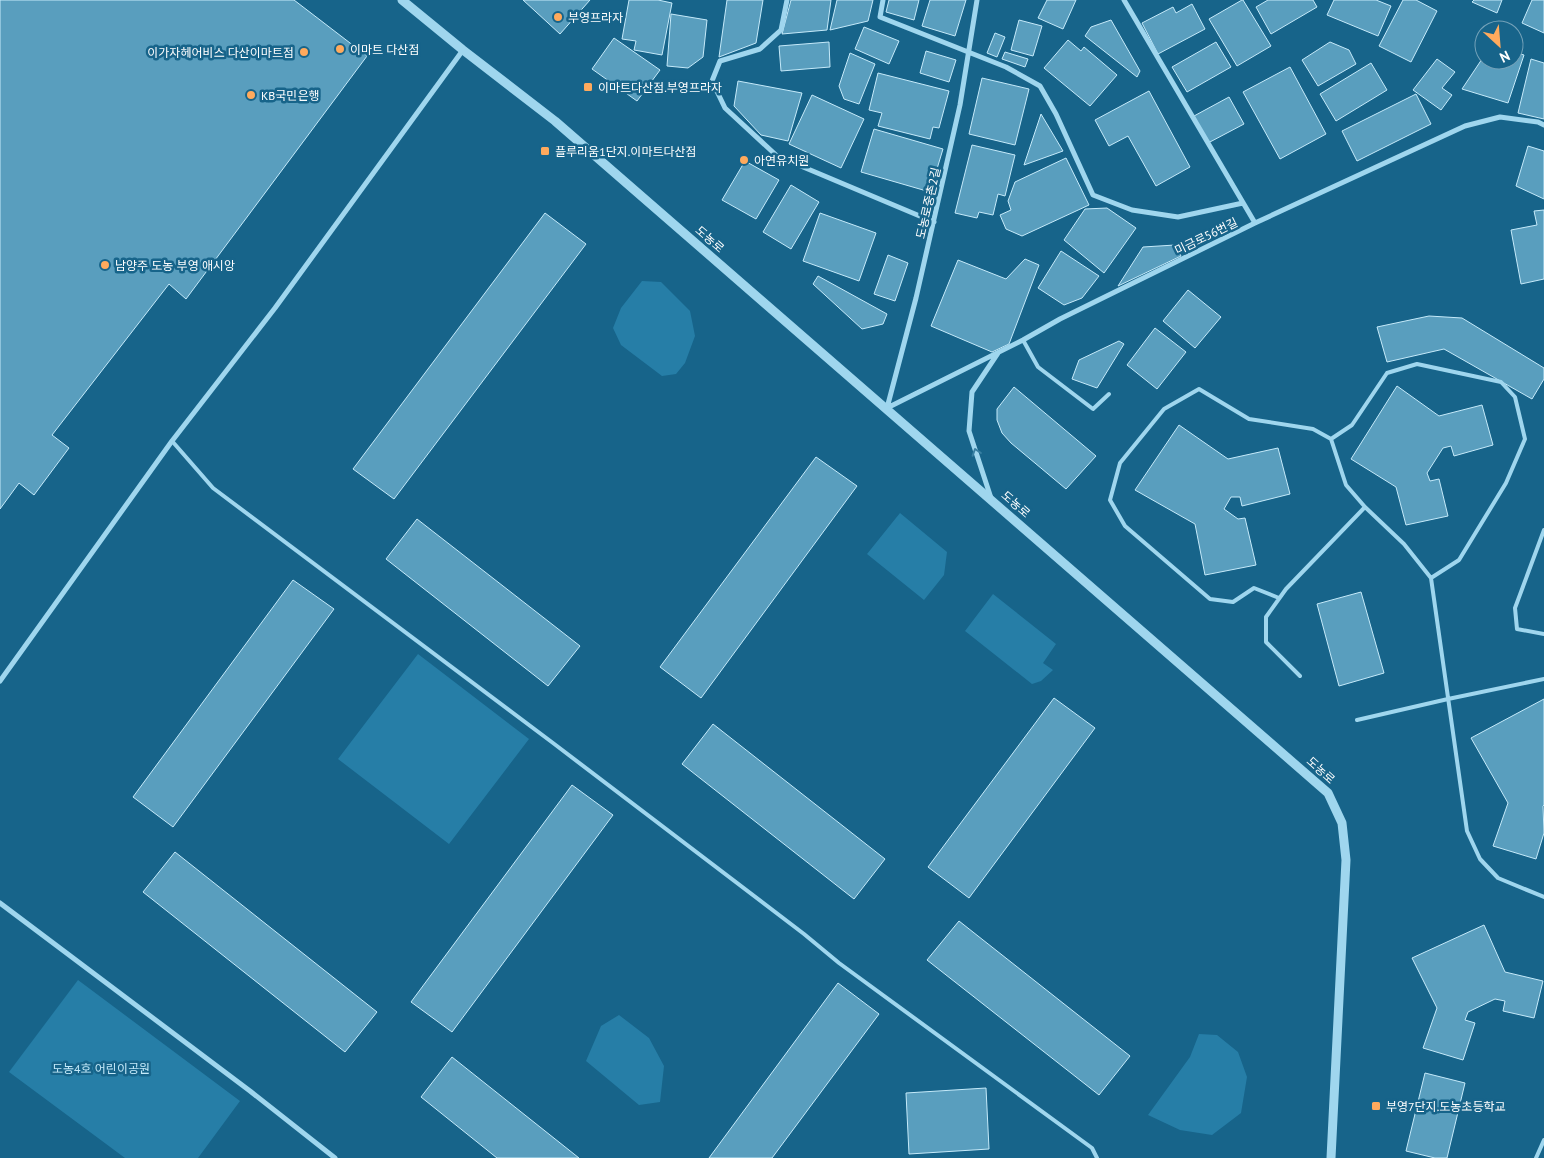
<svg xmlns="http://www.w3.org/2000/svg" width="1544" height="1158" font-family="'PT Sans','Noto Sans KR',sans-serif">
  <rect width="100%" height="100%" fill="#17648a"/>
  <path fill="#267ea7" d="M642,281L661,282L690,311L695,336L685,363L676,374L662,376L621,345L613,328L621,308Z
    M900,513L947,552L944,575L924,600L867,554Z
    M993,594L1056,644L1043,663L1053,670L1041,681L1032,684L965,631Z
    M418,654L529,739L449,844L338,759Z
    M78,980L240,1101L198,1158H125L9,1072Z
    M619,1015L649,1038L664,1066L660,1102L639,1105L586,1061L601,1026Z
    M1199,1034L1217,1035L1238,1052L1247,1077L1241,1113L1212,1135L1180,1130L1148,1115L1190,1057Z"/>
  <path fill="#599ebe" stroke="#c5eafa" d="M0,0H294L367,56L186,299L169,284L52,435L69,448L34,495L19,483L0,509Z
    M523,0H590L560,34Z
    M629,0H658L672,3L662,55L634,50L636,41L622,39Z
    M727,0H763L756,43L719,57Z
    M791,0H831L827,30L782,34Z
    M837,0H873L868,21L830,30Z
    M889,0H919L914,20L886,12Z
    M930,0H966L955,36L922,26Z
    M1047,0H1076L1063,29L1038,18Z
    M1242,0H1243L1271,46L1237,66L1209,19Z
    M1268,0H1313L1317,7L1271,34L1256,7Z
    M1334,0H1376L1391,6L1378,36L1327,15Z
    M1403,0H1416L1437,11L1411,62L1379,46Z
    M1474,0H1502L1497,13L1472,2Z
    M1532,0H1544V33L1522,23Z
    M1192,4L1205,29L1158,54L1142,23L1173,7L1176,13Z
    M671,14L707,20L703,57L688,68L667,66Z
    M1019,20L1042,26L1033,56L1011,50Z
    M1111,20L1140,71L1137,77L1085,36L1091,27Z
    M864,27L899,41L889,64L855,49Z
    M995,33L1005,37L997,57L987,53Z
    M614,38L660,70L637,101L592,69Z
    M1068,40L1081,51L1084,47L1117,75L1090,106L1044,68Z
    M829,42L830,67L781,71L779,46Z
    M1216,42L1231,67L1187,92L1172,67Z
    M1330,42L1349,50L1356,64L1318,86L1302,60Z
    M926,51L956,60L949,82L920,73Z
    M1005,52L1028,59L1025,67L1002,59Z
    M1514,52L1524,55L1508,103L1462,89L1484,56V60H1514Z
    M850,53L875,64L859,104L844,99L839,86Z
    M1437,59L1455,72L1442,88L1452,95L1441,110L1413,90Z
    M1531,59L1544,63V119L1518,113Z
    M1371,63L1387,90L1336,121L1320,94Z
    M1290,67L1326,134L1280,159L1243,92Z
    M878,73L949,91L939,128L933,127L930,139L878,126L882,113L869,110Z
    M982,78L1029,89L1015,145L969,134Z
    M738,81L802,93L788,141L761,135L734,106Z
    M1149,91L1190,167L1156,186L1128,136L1109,146L1095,120Z
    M1416,94L1431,124L1357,161L1342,131Z
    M812,95L864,119L841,168L789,144Z
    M1229,97L1244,124L1208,143L1194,116Z
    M1041,114L1063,151L1024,165Z
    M874,129L943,149L930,192L861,172Z
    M972,145L1015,155L1005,196L998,194L993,215L979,212L977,218L955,213Z
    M1528,146L1544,151V199L1516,186Z
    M1066,158L1089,205L1022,236L1006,229L1000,215L1011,210L1008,201L1015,182Z
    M745,161L779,180L756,219L722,200Z
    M791,185L819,202L791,249L763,232Z
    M1107,208L1136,228L1104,273L1064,240L1085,209Z
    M1544,210V279L1521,284L1511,230L1537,225L1534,211Z
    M545,213L586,244L394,499L353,469Z
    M820,213L876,233L859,281L803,261Z
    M1175,245L1181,256L1118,286L1143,247Z
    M1061,251L1099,276L1082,298L1064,305L1038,288Z
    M888,255L908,263L895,301L874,294Z
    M1025,259L1039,265L1009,344L992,352L931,326L958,260L1006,279Z
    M818,276L887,314L883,324L862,329L813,284Z
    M1188,290L1221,317L1195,348L1163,321Z
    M1429,316L1462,318L1544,368V379L1532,399L1444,349L1387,362L1377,327Z
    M1155,328L1186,352L1157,389L1127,365Z
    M1119,341L1124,344L1097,388L1072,379L1079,360Z
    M1397,386L1439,416L1482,405L1493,445L1454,456L1451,446L1443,448L1427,473L1430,481L1439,479L1448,516L1406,525L1396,487L1351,459Z
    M1014,387L1096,456L1066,489L1011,443L1002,433L997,420V409Z
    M1179,425L1228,459L1278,448L1290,494L1242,506L1240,497H1231L1224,509L1238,519L1245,518L1256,565L1205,575L1195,524L1135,490Z
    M816,457L857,486L701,698L660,667Z
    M417,519L580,646L548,686L386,559Z
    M293,580L334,609L173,827L133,797Z
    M1361,592L1384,673L1339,686L1317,604Z
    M1054,698L1095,728L969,898L928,867Z
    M1544,699V805L1543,806L1544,833L1536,859L1493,846L1508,803L1471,738Z
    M713,724L885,859L854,899L682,764Z
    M572,785L613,815L452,1032L411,1002Z
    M175,852L377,1012L345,1052L143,892Z
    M959,921L1130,1056L1099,1095L927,960Z
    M1484,925L1505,972L1543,981L1534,1018L1503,1011L1505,1001L1495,999L1468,1012L1465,1020L1475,1023L1463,1060L1423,1048L1437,1008L1412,958Z
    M838,983L879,1014L772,1158H709Z
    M452,1057L579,1158H497L421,1097Z
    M1425,1073L1465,1083L1447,1158H1435L1406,1151Z
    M986,1088L989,1149L909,1154L906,1093Z"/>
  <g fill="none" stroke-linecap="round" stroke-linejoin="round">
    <path stroke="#9fd6ee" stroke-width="4" d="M1023,340L1038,367L1093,409L1109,394
      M1331,439L1352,425L1387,373L1417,364L1501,382L1515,397L1525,439L1506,483L1459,560L1431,578
      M172,441L213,488L553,743L804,934L839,963L1092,1148L1097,1158
      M1544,530L1515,608L1517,629L1544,634
      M1279,598L1254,588L1233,602L1210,599L1125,526L1110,500L1120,463L1164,409L1199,389L1249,419L1313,429L1331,439L1346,485L1365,507
      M1300,676L1266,642V617L1286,589L1365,507L1404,544L1431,578L1467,831L1480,859L1498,878L1544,897
      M1357,720L1448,699L1544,679
      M1536,1158L1544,1140"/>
    <path stroke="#9fd6ee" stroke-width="5" d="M787,0L781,30L760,49L720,61L712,81L725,108L777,156L934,222
      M883,0L880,17L1006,67L1040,86L1056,114L1093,195L1132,210L1178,217L1243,203
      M1124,0L1255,223
      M887,408L1023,340L1060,319L1255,223L1465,126L1500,117L1538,122L1544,125
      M887,408L916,298L960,105L977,0
      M991,498L969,431L972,392L998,353
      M0,681L172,441L275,308L463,50
      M0,903L250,1091L335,1158"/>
    <path stroke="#9fd6ee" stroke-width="9" d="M402,0L463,50L555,121L1328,793L1342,823L1346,860L1331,1158"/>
  </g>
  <defs><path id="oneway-chevron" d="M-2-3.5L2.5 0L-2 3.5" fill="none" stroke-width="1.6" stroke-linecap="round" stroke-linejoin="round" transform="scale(1.25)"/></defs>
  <use stroke="#3980a3" href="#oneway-chevron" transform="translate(976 452) rotate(-108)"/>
  <g fill="#ffaa5d" stroke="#17648a" stroke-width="2">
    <circle cx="558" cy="17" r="5"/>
    <circle cx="340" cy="49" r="5"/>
    <circle cx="304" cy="52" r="5"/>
    <rect x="583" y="82" width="10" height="10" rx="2.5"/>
    <circle cx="251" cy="95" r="5"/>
    <rect x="540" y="146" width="10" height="10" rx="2.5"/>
    <circle cx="744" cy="160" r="5"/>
    <circle cx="105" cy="265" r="5"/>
    <rect x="1371" y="1101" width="10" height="10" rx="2.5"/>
  </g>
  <g text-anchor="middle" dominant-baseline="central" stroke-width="5" stroke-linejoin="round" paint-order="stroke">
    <g font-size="12" fill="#fff" stroke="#17648a" text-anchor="start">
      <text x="568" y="17">부영프라자</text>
      <text x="350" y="49">이마트 다산점</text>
      <text x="294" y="52" text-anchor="end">이가자헤어비스 다산이마트점</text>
      <text x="598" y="87">이마트다산점.부영프라자</text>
      <text x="261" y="95">KB국민은행</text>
      <text x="555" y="151">플루리움1단지.이마트다산점</text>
      <text x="754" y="160">아연유치원</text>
      <text x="115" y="265">남양주 도농 부영 애시앙</text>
      <text x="1386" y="1106">부영7단지.도농초등학교</text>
    </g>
    <g font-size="12" fill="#fff" stroke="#17648a">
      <text transform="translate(928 203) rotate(-77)">도농로중촌2길</text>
      <text transform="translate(1206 236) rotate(-26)">미금로56번길</text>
      <text transform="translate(710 239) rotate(41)">도농로</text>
      <text transform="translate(1016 504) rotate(41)">도농로</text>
      <text transform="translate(1321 770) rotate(42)">도농로</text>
    </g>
    <g font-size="12" fill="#c5eafa" stroke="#17648a">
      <text x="101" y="1068">도농4호 어린이공원</text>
    </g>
  </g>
  <g transform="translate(1499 45) rotate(154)"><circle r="24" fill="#17648a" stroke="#74a2b9"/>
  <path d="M0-4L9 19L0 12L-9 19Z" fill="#ffaa5d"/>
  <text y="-8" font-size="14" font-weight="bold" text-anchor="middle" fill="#ffffff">N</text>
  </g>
</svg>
